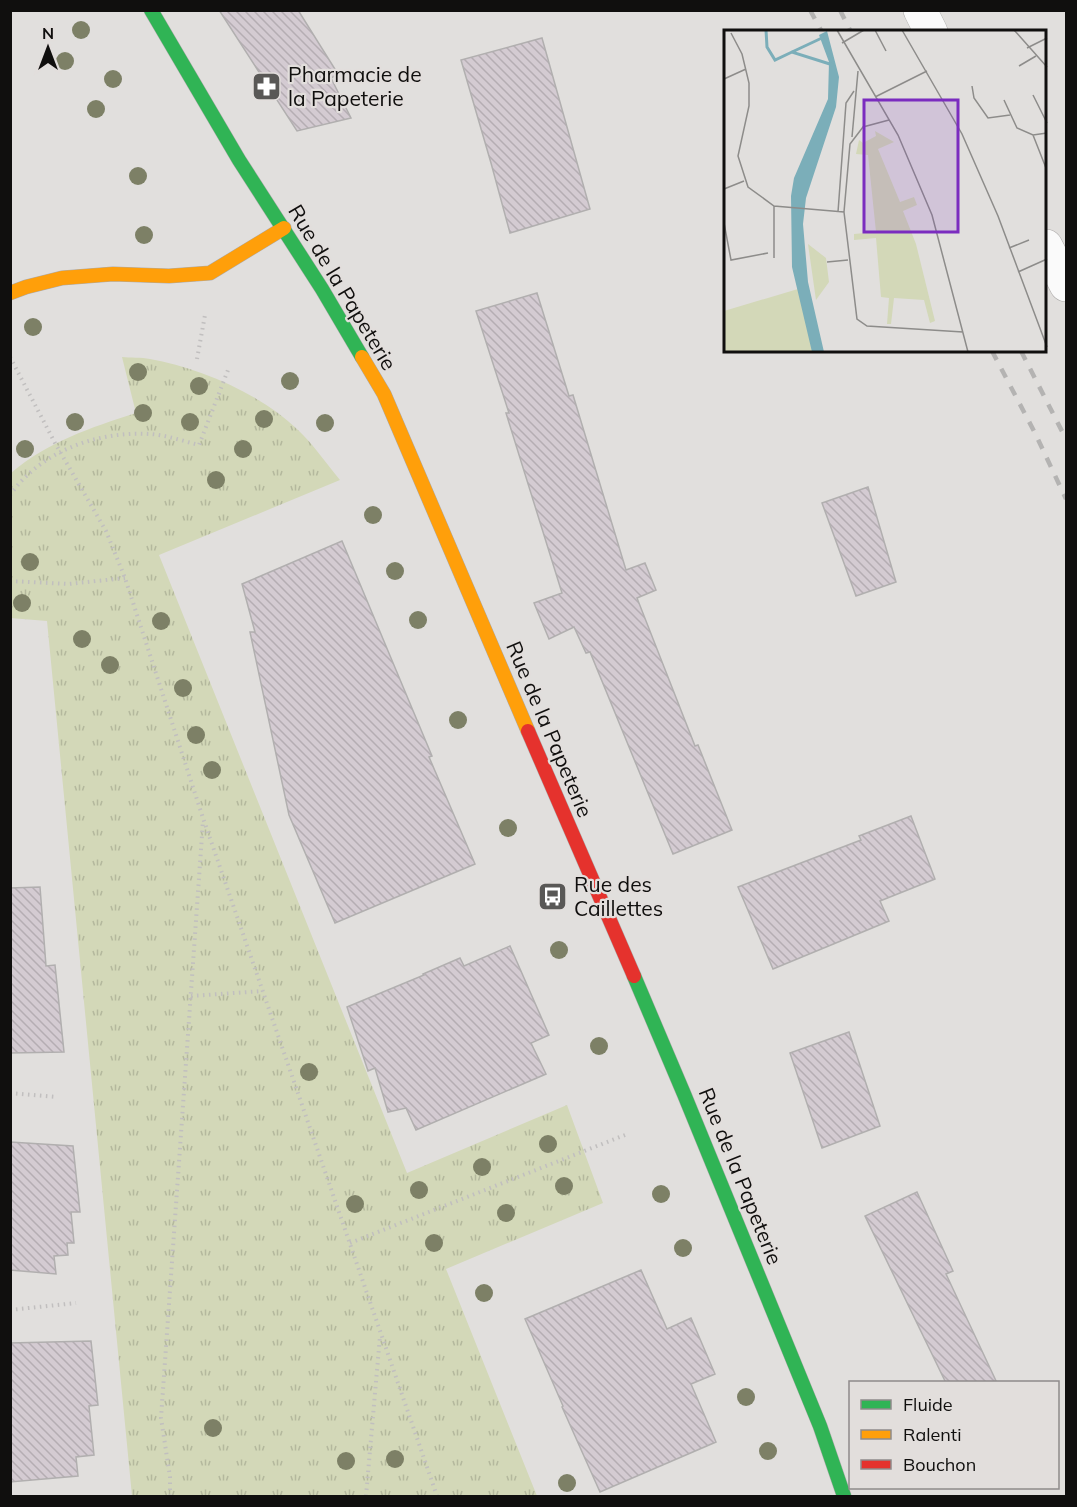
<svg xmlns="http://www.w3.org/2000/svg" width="1077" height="1507" font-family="Mulish,sans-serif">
  <defs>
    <pattern id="grass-tufts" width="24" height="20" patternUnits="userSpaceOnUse" patternTransform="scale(1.5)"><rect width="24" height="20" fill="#d3d8b8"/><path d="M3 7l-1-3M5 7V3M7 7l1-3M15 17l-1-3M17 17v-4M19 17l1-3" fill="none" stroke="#b4b89d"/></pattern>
    <pattern id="building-back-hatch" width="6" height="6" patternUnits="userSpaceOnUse" patternTransform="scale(1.5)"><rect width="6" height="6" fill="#d4cbd2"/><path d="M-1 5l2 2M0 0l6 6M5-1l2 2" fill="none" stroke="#b5adb3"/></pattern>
  </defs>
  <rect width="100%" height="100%" fill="#e1dfdd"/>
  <path fill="url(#grass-tufts)" d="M122,357C131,358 141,357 150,359C198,367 263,395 298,430C313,444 326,463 340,480L159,555L407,1173L567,1105L603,1203L446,1269L537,1496H132L47,621L10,618L11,473C49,441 90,428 136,413Z"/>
  <path fill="url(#building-back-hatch)" stroke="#b1afaf" stroke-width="1.5" d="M219,10H298L338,74L331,78L351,118L297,131Z
    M542,38L590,209L510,233L491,163L461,60Z
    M537,293L569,396L573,395L626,570L645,563L656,590L637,598L695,746L698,745L732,830L673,854L590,652L586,653L574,627L549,639L534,603L562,593L506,413H509L476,311Z
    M868,487L896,582L856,596L822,503Z
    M342,541L432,756L429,757L475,864L335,923L289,815L250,632H255L242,584Z
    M911,816L935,879L880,901L889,921L773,969L738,887L861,840L859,836Z
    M40,887L46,966L55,965L64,1052L10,1053V888Z
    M510,946L549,1035L531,1043L546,1074L416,1130L406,1108L388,1112L375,1068L368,1071L347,1007L424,975L423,974L460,958L464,966Z
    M849,1032L880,1126L822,1148L790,1053Z
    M10,1142L73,1146L80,1212H71L74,1243H67L68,1255L54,1256L56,1274L10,1270Z
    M917,1192L953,1271L946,1274L997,1383H946L865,1216Z
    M641,1270L667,1329L691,1318L715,1374L691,1384L716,1442L600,1492L562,1407L563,1406L525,1319Z
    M91,1341L98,1405L89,1406L94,1455L76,1457L78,1476L10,1482V1343Z"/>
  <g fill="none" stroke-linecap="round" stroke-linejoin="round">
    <defs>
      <path id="street" d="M920,10L931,32
        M1046,246L1066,285"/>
      <path id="fast" d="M151,10L239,160L322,289L362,357
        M634,976L684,1094L820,1426L844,1496"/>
      <path id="slow" d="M10,293L26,287L62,278L113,274L169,276L210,273L284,228
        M362,357L384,394L528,731"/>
      <path id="jam" d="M528,731L634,976"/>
    </defs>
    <use href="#street" stroke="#acaaa9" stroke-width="34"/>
    <use href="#fast" stroke="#acaaa9" stroke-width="15"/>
    <use href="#slow" stroke="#acaaa9" stroke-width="15"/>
    <use href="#jam" stroke="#acaaa9" stroke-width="15"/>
    <path stroke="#c1bfbf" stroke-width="4" stroke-dasharray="1.5 4.5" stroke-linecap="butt" d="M10,357L55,443L106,531L125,578L203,818L437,1496
      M197,359L205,315
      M10,495C41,451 97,431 150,434C166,435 183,441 199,445L228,370
      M10,581L68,584L125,578
      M191,996L263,991
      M10,1093L57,1097
      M350,1243L625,1135
      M10,1310L76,1303
      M170,1496V1477L161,1418L203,821
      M366,1496L380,1336"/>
    <use href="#street" stroke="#fafafa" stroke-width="33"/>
    <use href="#fast" stroke="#30b455" stroke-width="14"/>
    <use href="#slow" stroke="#ff9f0a" stroke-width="14"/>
    <use href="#jam" stroke="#e5322d" stroke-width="14"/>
    <path stroke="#b4b3b2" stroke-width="4.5" stroke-dasharray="10 10" stroke-linecap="butt" d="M810,10L822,32
      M840,10L851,32
      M992,351L1035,433L1066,499
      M1021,351L1066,439"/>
  </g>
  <g fill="#7d8066">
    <circle cx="81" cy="30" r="9"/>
    <circle cx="65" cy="61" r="9"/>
    <circle cx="113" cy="79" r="9"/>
    <circle cx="96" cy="109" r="9"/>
    <circle cx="138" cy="176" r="9"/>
    <circle cx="144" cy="235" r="9"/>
    <circle cx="33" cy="327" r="9"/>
    <circle cx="138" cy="372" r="9"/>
    <circle cx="290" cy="381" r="9"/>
    <circle cx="199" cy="386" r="9"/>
    <circle cx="143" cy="413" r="9"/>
    <circle cx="264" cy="419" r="9"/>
    <circle cx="75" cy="422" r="9"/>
    <circle cx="190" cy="422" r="9"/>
    <circle cx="325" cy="423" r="9"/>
    <circle cx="25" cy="449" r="9"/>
    <circle cx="243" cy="449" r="9"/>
    <circle cx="216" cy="480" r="9"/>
    <circle cx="373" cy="515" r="9"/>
    <circle cx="30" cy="562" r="9"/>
    <circle cx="395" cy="571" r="9"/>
    <circle cx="22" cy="603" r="9"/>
    <circle cx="418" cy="620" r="9"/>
    <circle cx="161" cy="621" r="9"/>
    <circle cx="82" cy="639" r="9"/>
    <circle cx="110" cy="665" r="9"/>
    <circle cx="183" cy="688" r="9"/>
    <circle cx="458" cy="720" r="9"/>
    <circle cx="196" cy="735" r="9"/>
    <circle cx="212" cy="770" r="9"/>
    <circle cx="508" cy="828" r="9"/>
    <circle cx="559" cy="950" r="9"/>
    <circle cx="599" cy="1046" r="9"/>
    <circle cx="309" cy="1072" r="9"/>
    <circle cx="548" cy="1144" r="9"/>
    <circle cx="482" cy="1167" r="9"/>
    <circle cx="564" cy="1186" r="9"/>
    <circle cx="419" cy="1190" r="9"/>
    <circle cx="661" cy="1194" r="9"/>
    <circle cx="355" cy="1204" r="9"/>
    <circle cx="506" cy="1213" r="9"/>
    <circle cx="434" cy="1243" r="9"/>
    <circle cx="683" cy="1248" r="9"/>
    <circle cx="484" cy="1293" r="9"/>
    <circle cx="746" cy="1397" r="9"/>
    <circle cx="213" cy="1428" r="9"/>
    <circle cx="768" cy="1451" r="9"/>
    <circle cx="395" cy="1459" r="9"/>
    <circle cx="346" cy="1461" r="9"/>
    <circle cx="567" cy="1483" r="9"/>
  </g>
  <defs>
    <symbol id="pharmacy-square" viewBox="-11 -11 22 22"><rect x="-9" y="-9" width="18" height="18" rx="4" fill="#595856" stroke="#e2dedc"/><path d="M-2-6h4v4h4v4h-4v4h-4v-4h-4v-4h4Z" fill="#fff"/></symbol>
    <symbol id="bus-square" viewBox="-11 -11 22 22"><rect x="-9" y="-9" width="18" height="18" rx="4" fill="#595856" stroke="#e2dedc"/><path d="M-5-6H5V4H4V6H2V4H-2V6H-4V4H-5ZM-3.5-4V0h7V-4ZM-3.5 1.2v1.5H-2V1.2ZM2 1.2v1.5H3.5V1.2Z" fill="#fff"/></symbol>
  </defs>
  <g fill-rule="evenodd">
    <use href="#pharmacy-square" x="250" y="70" width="33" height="33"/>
    <use href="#bus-square" x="536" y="880" width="33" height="33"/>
  </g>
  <g text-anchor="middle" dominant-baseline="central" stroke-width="4.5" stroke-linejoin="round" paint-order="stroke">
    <g font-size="21" fill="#100f0e" stroke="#e2dedc" text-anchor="start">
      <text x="288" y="74">Pharmacie de<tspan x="288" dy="24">la Papeterie</tspan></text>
      <text x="574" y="884">Rue des<tspan x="574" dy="24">Caillettes</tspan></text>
    </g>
    <g font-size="21" fill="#100f0e" stroke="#e2dedc">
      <text transform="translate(343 287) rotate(59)">Rue de la Papeterie</text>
      <text transform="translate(550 729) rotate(67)">Rue de la Papeterie</text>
      <text transform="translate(741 1176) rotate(68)">Rue de la Papeterie</text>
    </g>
  </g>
  <g transform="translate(724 30)">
    <rect width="322" height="322" fill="#e1dfdd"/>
    <path d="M151,101L170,112L154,119L176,172L190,167L193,175L179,181L192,214L211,291L206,293L200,270L170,268L167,294H163L165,268L157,267L152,208L130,210V204L152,202L144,125L132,124L135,110L139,113L152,106ZM84,214L102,228L105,252L92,270Z" fill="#d3d8b8"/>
    <path d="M74,259L89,308L88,322H0V281Z" fill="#d3d8b8"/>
    <path d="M103,1L115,47L112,77L82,168L79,194L84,252L100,322H88L68,237L67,166L70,148L104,69L105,32L95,5Z" fill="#7baeb9"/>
    <path fill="none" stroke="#7baeb9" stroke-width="3" d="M42,0L43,17L51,30L68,22L109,35M68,22L100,7"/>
    <path fill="none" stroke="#8d8c8a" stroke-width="1.5" d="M113,0L174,105L208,185L244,322M151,0L162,21M178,0L238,104L274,186L323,317M290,0L323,37M7,3L18,24L25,53V76L14,126L24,157L50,176L120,182M118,13L140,0M303,18L323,8M295,36L312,26M0,49L22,39M248,56L250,68L264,88L286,85M309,65L323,93M151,67L203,41M280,70L293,98L309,105L323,103M165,90L139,97L126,114L120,182L133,289L143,296L239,302M309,105L322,138M128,107L134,41M0,159L20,151M114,182L122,73L130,61M0,193L7,230L44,223M285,218L305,210M50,228V176M103,232L124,230M294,242L323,229"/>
    <path fill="#7b2cbf" fill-opacity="0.15" stroke="#7b2cbf" stroke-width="3" d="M140,70H234V202H140Z"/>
    <rect width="322" height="322" fill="none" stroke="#100f0e" stroke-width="3"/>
  </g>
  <rect width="1077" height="1507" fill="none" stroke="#100f0e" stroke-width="24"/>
  <rect x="849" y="1381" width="210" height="108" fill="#e2dedc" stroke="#8e8b8a" stroke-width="1.5"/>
  <rect x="861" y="1400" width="30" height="9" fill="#30b455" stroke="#8e8b8a" stroke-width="1.5"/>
  <text x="903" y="1411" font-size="18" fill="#100f0e">Fluide</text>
  <rect x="861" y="1430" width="30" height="9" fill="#ff9f0a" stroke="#8e8b8a" stroke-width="1.5"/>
  <text x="903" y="1441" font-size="18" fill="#100f0e">Ralenti</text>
  <rect x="861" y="1460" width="30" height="9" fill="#e5322d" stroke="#8e8b8a" stroke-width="1.5"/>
  <text x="903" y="1471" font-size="18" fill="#100f0e">Bouchon</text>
  <g transform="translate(48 48)" stroke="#e2dedc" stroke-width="4.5" paint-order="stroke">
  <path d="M0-4.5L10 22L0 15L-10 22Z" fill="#100f0e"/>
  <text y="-9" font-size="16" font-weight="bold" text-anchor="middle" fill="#100f0e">N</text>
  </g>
</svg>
